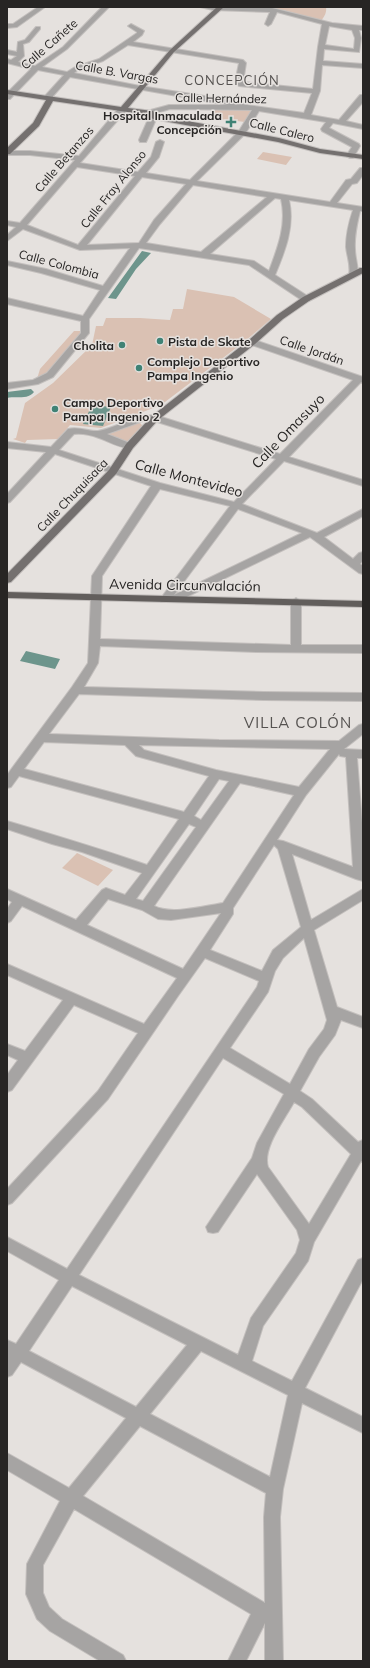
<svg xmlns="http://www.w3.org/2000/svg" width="370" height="1668" font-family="Mulish,sans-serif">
  <rect width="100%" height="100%" fill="#e5e1de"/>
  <path fill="#dac1b3" d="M227,7H326C327,13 324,17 321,21L283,10L226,8Z
    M213,108L247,109L251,111L245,122L212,118Z
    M263,152L292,157L286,165L257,159Z
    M187,289L234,297L271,319L244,342L161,405L101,428L70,425L58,439L27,440L25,443L13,439L16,438L25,403L53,383L92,345L96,326H103L106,318H140L170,320L173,309H183Z
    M74,331H81L79,335L48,373L37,379L40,369Z
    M134,423H140L143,426L131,440L127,442L109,436V433Z
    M77,853L113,870L98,886L62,868Z"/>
  <path fill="#6d958c" d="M142,251L151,253L136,269L116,299L108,298Z
    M31,389L34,392C28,400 16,396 7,398V392Z
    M92,405L111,407L103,426L83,424Z
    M26,651L60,659L55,669L20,661Z"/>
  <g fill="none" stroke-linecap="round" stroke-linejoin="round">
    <defs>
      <path id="minor" d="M38,7H45L17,27L7,28V24H13Z
        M102,7H109L67,49L42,67L67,72L75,67L99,59L137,33V32L128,26L131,24L144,31L142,35L133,42L243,60L246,63L243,82L313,89L318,47L322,24L277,12L271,24L268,26L265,24L270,12L213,10L200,7L272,8L332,23L363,26V30H359L361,38L359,52L324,49L323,61L363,64V68L322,65L320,91L311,115L339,120L360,95H363V102L346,121L363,125V129L333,123L329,128L359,144L360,146L353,158H350L346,156L352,147L322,131L321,129L326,122L259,111L245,134L197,181L330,202L346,180L351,179L360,168H363V175L357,183L352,184L337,203L363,207V211H360C357,224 354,236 355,249C355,259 359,266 357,275L353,277L349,275C351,265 347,257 346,247C346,234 349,222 353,210L289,200C295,227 285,251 275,275L309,297L310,299L309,301H303L249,265L139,248L89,319V333L53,377L38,384L7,389V383L33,380L47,373L81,333V321L7,304V298L83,316L100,290L41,273L7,265V261L46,269L103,286L130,248L80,250L23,229L7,241V235L16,227L7,225V221L20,223L75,160L30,155H7V151H30L79,156L119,108H122L126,110L125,112L80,163L138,172L151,157L156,142L160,140L164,142L159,157L146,173L190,180L239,131L252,110L170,109L150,115H147V111L169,105H228L70,77L53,96V101H47L45,96L64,75L38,70L10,99H7V93L31,69L7,63V59L11,60L17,56L7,54V50L17,52L18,42L25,40L36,27H40V29L29,42L23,44L24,56L18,62L35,66L63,47ZM329,26L352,30L355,38L354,49L325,45ZM128,45L239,63L235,83L239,86L312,93L304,113L247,105L211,97L140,86L74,73L79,69L103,61ZM77,167L135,176L78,245L27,225ZM142,177L186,184L154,220L139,243L87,245ZM193,185L267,197L201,252L146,243L160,224ZM275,198L281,199C287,224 278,247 269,271L254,261L210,254Z
        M150,115H156L157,117L147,140L146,142H140L139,140Z
        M252,339L363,377V383L361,382L289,457L363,480V486L284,461L242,504L317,533L363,509V516L324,537L353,559L359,553L363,552V560L360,564L363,566V574L359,573L310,537L176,602H161L160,600L161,598L230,506L160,489L102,576L100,639L291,645V601L296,598L301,601V645H363V653L256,652L100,646L98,663L84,687L264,692L363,693V701L264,700L79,694L49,734L219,740L339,741L359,725L363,724V734L344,749L363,750V758H357L363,835V881L356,879L292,854L311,920L363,889V900L314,930L337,1007L363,1017V1028L341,1020L335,1035L319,1057L300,1091L312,1099L358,1142L363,1140V1162L361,1161L314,1242L308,1261L263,1326L252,1361L292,1381L358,1260L363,1258V1279L305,1388L363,1417V1433L302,1403L283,1489L280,1517L283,1661H265V1623L246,1661H228L251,1614L74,1509L43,1565V1593L49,1607L62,1619L123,1655L126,1661H100L50,1631L37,1619L26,1594L27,1564L60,1501L7,1470V1453L69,1488L126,1418L21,1362L12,1375L7,1377V1340L16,1344L59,1280L7,1251V1237L67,1269L257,987L259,981L205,958L178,996L108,1099L12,1203L7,1205V1189L98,1091L138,1033L74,1005L12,1090L7,1092V1075L18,1060L7,1055V1044L25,1051L63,1000L7,975V964L144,1024L177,978L22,906L11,921L7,923V909L12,902L7,899V889L76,920L102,890L106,888L125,895L142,873L82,852L52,844L7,829V821C54,835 101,849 147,865L179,819L19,776L11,787L7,788V775L72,687L88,663L92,576L151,486L55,454L10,502L7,503V494L46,452L7,448V442L51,447L68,429C79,426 90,432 98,431C120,427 131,415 155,415L280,454L353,380L249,344L248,342ZM143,421H154L276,459L234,502L160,483L59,450L74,434C82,433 91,435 99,438C108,441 123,450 132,448L134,446L132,444L107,434ZM238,509L302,533L174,595ZM44,742L125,745L136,756L209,776L184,812L24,769ZM139,745L330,749L299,787L216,770L144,750ZM339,754L340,756L346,757L353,867L283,841L277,840L306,795ZM219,779L229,781L201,820L194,816ZM240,783L294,795L223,903C204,906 171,915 154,906ZM189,824L196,827L143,901L136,899ZM274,845L278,849L301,927L273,950L262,971L210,950L233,914V908ZM108,899L142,910L158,919L171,920L221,913L183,969L87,925ZM304,938L327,1020L324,1029L309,1049L290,1084L230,1048L268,992L275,971L283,958ZM223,1058L284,1094L257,1143L252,1158L206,1227L208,1232L213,1233L218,1232L257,1174L297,1230L300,1240L296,1253L251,1318L238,1355L79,1275ZM294,1102L302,1107L351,1154L309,1224L268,1167C262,1148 285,1119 294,1102ZM72,1286L187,1345L136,1407L29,1351ZM201,1351L288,1395L270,1477L150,1414ZM140,1426L266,1493L264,1517L265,1603L83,1496Z"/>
      <path id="major" d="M217,7H224L174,52L128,108L153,111L155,115L279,138L320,149L363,155V159L320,153L278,142L153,119L148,115L53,101L39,126L10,154H7V148L33,123L46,100L7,94V90L121,107L170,50Z
        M360,268H363V273L309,301L283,319L255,344L158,420L133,448L116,474L11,582L7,583V574L109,470L126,444L152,416L249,340L277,315L303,297Z"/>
      <path id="highway" d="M7,592L363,601V607L7,598Z"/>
    </defs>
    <use href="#minor" stroke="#c3bfbd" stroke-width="2"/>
    <use href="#major" stroke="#c3bfbd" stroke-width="2"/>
    <use href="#highway" stroke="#c3bfbd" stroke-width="2"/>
    <use href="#minor" fill="#a6a4a3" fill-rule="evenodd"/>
    <use href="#major" fill="#74706f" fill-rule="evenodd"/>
    <use href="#highway" fill="#625e5c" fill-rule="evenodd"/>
  </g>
  <g fill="#3f8275" stroke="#e5e1de" stroke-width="1.5">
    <path d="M229 116h4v4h4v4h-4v4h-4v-4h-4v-4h4z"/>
    <circle cx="160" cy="341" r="4"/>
    <circle cx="122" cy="345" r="4"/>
    <circle cx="139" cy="368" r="4"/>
    <circle cx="55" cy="409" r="4"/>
  </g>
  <g text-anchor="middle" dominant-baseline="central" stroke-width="3" stroke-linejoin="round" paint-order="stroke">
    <g font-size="12" fill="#272524" stroke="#e5e1de">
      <text transform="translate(49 44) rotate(-41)">Calle Cañete</text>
      <text transform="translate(117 72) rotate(10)">Calle B. Vargas</text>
      <text transform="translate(221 98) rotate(1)">Calle Hernández</text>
      <text transform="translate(282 130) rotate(14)">Calle Calero</text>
      <text transform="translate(64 159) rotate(-49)">Calle Betanzos</text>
      <text transform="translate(113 189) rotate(-51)">Calle Fray Alonso</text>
      <text transform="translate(59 264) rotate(15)">Calle Colombia</text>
      <text transform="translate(312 350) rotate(19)">Calle Jordán</text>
      <text transform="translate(72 495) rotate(-46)">Calle Chuquisaca</text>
    </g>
    <g font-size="12" font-weight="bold" fill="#272524" stroke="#e5e1de" text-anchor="start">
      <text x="222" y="115" text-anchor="end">Hospital Inmaculada<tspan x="222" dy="14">Concepción</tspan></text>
      <text x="168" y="341">Pista de Skate</text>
      <text x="114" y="345" text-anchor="end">Cholita</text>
      <text x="147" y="361">Complejo Deportivo<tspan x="147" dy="14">Pampa Ingenio</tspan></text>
      <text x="63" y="402">Campo Deportivo<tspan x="63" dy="14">Pampa Ingenio 2</tspan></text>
    </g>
    <g font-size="13" letter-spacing="1" fill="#555250" stroke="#e5e1de">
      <text x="232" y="80">CONCEPCIÓN</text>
    </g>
    <g font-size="14" fill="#272524" stroke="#e5e1de">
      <text transform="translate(288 431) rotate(-46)">Calle Omasuyo</text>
      <text transform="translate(189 478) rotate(15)">Calle Montevideo</text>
      <text transform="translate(185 585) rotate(1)">Avenida Circunvalación</text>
    </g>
    <g font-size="15" letter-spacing="1" fill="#555250" stroke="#e5e1de">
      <text x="298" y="722">VILLA COLÓN</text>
    </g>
  </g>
  <rect width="370" height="1668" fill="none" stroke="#272524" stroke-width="16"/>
</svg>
